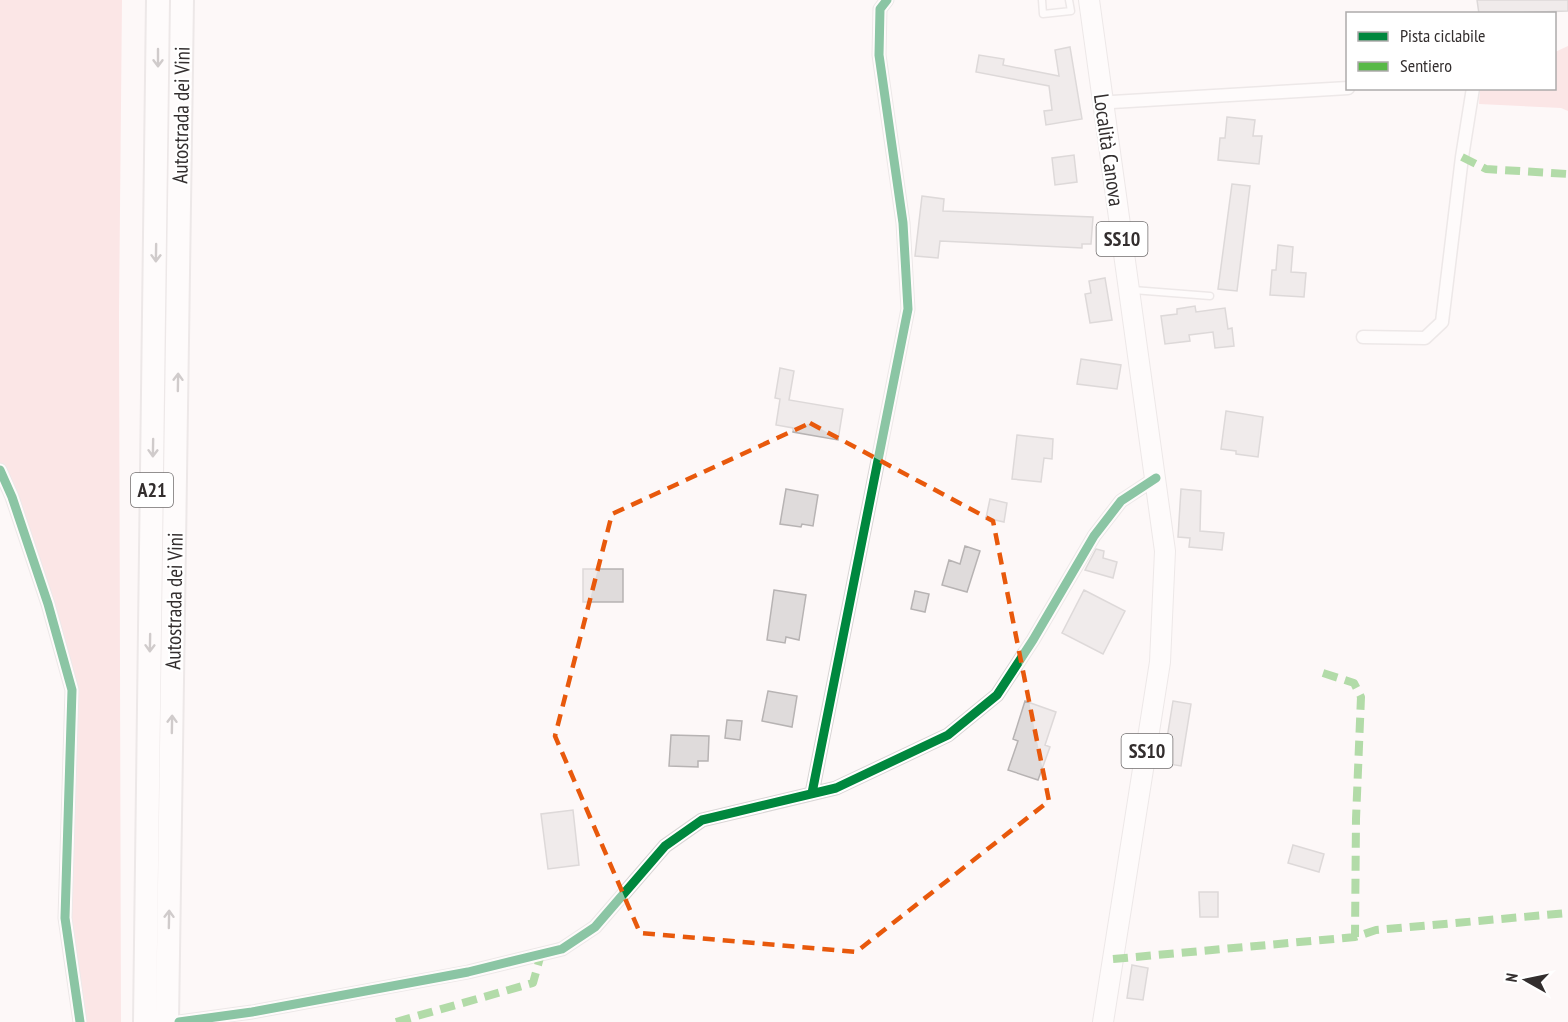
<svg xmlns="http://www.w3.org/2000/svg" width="1568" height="1022" font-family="'PT Sans Narrow',sans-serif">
  <rect width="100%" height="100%" fill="#fdf8f8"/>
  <path fill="#f9d0d1" d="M0,0H122L119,314L121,1022H80L65,918L72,690L0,470Z
    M1568,46V111L1561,108L1479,104L1480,89L1554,88L1555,52Z"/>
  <path fill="#dfdbdb" stroke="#b7b3b3" stroke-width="1.5" d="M1477,0H1568V11L1479,14Z
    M1070,47L1082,119L1046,125L1044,111L1052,110L1049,86L976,72L979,55L1004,59L1003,65L1059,76L1055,50Z
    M1227,117L1255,120L1253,136H1262L1259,164L1218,160L1220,138H1225Z
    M1074,155L1077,182L1055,185L1052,158Z
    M1232,184L1250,186L1237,291L1218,289Z
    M922,196L944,199L943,211L1093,217L1091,244H1082V248L940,241L938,258L915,256Z
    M1278,245L1293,247L1291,272L1306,273L1304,297L1270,295L1272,270H1276Z
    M1105,278L1112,320L1090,323L1085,294L1091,293L1089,281Z
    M1195,306L1196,312L1225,308L1228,329L1232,328L1234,346L1215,348L1213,332L1189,335L1190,341L1165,344L1161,316L1177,314V309Z
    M1081,359L1121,365L1117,389L1077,384Z
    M780,368L794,371L789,400L843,409L838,440L793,432V428L776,425L780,399L775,398Z
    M1226,411L1263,417L1258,457L1236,454V451L1221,449Z
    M1017,435L1053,439L1052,459L1044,458L1041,482L1012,479Z
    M786,489L818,495L813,526L802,524L801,527L780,524Z
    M1181,489L1201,491L1200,531L1224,533L1222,550L1189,547L1190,538L1178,537Z
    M990,499L1007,503L1004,522L986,518Z
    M965,546L980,551L967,592L942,585L949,560L960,564Z
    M1096,549L1104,551L1103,558L1117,562L1113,578L1085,570Z
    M583,569H623V602H583Z
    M774,590L806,595L799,640L786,637L785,643L767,640Z
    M1084,590L1125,611L1103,654L1062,633Z
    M915,591L929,594L925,612L911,609Z
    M768,691L797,696L792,727L762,721Z
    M1025,701L1056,712L1045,745L1050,747L1038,780L1008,770L1018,741L1013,739Z
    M1173,701L1191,704L1181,766L1163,763Z
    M727,720L742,721L740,740L725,738Z
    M671,735L709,736L708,761H698V767L669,766Z
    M573,810L579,865L548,869L541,814Z
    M1293,845L1324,854L1319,872L1288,863Z
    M1199,892H1218V917H1200Z
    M1132,965L1148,968L1143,1000L1127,998Z"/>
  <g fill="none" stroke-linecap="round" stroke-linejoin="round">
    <defs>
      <path id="lane" d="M1042,0L1043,14L1071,11L1069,0
        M1133,290L1210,296"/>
      <path id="street" d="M1102,107L1112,102L1348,88
        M1363,337L1425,338L1442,322L1462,157L1473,88
        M0,470L12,497L48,604L72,690L65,918L80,1022
        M812,793L908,309L903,223L879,55L880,9L887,0
        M179,1022L252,1012L468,972L562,949L595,927L665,846L702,820L836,788L948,735L997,695L1033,640L1094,536L1121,501L1156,478"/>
      <path id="primary" d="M1089,0L1165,551L1160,662L1103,1022"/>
      <path id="highway" d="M145,1022L158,0
        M167,1022L182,0"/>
    </defs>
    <use href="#lane" stroke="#d9d5d5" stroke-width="9"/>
    <use href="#street" stroke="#d9d5d5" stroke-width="15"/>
    <use href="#primary" stroke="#d9d5d5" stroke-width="22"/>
    <use href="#highway" stroke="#d9d5d5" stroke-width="26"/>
    <use href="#lane" stroke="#fffefe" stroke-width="6"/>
    <use href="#street" stroke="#fffefe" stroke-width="12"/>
    <use href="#primary" stroke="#fffefe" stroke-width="20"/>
    <use href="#highway" stroke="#fffefe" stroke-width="22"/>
    <path stroke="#58b947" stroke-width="8" stroke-dasharray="15 8" stroke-linecap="butt" d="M1462,157L1486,169L1568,174
      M1323,673L1354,683L1361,697L1356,819L1355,937
      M1113,959L1355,937L1376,930L1568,913
      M396,1022L533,983L541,954"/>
    <defs>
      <path id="cycleway" d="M0,470L12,497L48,604L72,690L65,918L80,1022
        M812,793L908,309L903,223L879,55L880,9L887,0
        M179,1022L252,1012L468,972L562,949L595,927L665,846L702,820L836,788L948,735L997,695L1033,640L1094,536L1121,501L1156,478"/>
    </defs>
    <use href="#cycleway" stroke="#fff" stroke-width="13"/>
    <use href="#cycleway" stroke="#00873e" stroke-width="9"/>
  </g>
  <defs><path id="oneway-shaft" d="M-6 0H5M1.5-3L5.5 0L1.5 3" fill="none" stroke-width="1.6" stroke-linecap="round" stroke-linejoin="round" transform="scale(1.5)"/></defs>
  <g stroke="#999696">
    <use href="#oneway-shaft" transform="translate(158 58) rotate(90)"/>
    <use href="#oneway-shaft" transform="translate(156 253) rotate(91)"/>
    <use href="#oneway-shaft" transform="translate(178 382) rotate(-89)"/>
    <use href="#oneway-shaft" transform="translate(153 448) rotate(91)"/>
    <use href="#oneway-shaft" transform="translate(150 643) rotate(91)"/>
    <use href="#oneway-shaft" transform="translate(172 724) rotate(-89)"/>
    <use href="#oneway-shaft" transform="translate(169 919) rotate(-89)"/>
  </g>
  <path d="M0 0H1568V1022H0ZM810,423L993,521L1049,801L856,952L640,933L555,736L612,514Z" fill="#fdf8f8" fill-opacity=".55" fill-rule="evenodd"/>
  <path fill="none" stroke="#e8590c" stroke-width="4.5" stroke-dasharray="12 8" stroke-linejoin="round" d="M810,423L993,521L1049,801L856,952L640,933L555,736L612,514Z"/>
  <g text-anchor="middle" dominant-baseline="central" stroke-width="4.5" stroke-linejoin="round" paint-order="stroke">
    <g fill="#fff" stroke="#706d6d" stroke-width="1.5">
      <rect x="1096.5" y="222" width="51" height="34" rx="4.5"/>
      <rect x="131" y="473" width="42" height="34" rx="4.5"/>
      <rect x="1121.5" y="734" width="51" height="34" rx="4.5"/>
    </g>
    <g font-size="20" font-weight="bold" fill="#332e2e">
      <text x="1122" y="239">SS10</text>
      <text x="152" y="490">A21</text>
      <text x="1147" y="751">SS10</text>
    </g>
    <g font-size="21" fill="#332e2e" stroke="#fff">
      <text transform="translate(181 115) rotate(-89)">Autostrada dei Vini</text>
      <text transform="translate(1109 150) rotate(82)">Località Canova</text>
      <text transform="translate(174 601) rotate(-89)">Autostrada dei Vini</text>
    </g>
  </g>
  <rect x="1346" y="12" width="210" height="78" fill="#ffffff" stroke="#adabab" stroke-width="1.5"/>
  <rect x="1358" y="32" width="30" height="9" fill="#00873e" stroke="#adabab" stroke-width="1.5"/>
  <text x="1400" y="42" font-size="18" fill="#332e2e">Pista ciclabile</text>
  <rect x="1358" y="62" width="30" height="9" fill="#58b947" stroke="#adabab" stroke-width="1.5"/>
  <text x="1400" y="72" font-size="18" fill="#332e2e">Sentiero</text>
  <g transform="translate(1526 980) rotate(279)" stroke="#ffffff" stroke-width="4.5" paint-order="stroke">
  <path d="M0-4.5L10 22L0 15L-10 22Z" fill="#332e2e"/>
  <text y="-9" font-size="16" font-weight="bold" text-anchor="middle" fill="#332e2e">N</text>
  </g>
</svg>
